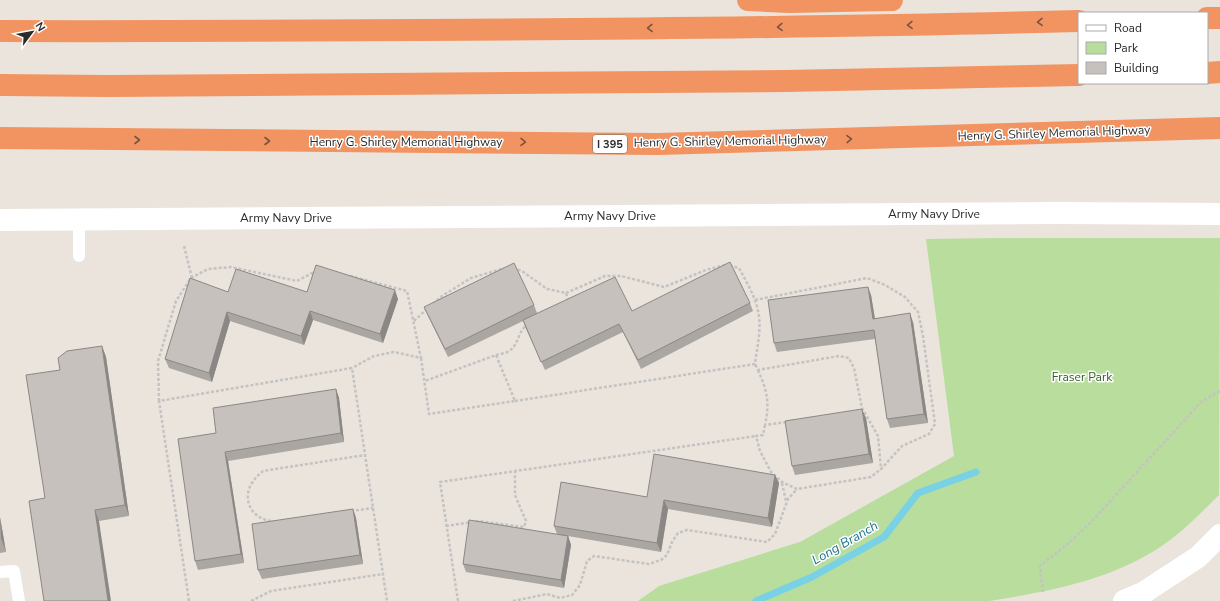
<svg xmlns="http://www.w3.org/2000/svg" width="1220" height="601" font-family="'Nunito Sans',sans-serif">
  <rect width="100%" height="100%" fill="#ebe4dd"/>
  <path fill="#b8dd9d" d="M1000,238H1220L1219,495C1197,517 1175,540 1147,555C1098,583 1044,592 989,601H638L659,586L800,542L954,456L926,239Z"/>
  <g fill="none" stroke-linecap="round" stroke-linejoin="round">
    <path stroke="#78d1e5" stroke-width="7" d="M756,601L812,577L884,537L918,493L976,472"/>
    <path stroke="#c3c3c3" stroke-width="2.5" stroke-dasharray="3 2" stroke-linecap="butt" d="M184,246L192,278
      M513,268L522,271L547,289L566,293L568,300L566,301
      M350,276L407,291L421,358L394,352L374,356L352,368
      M566,293L605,276H621L664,287L706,270L725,265
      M755,300L867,278L885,285L905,297L918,312L923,336L935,424L929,434L902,446L881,469L878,436L862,408L854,368L849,358L839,356L758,370L755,364
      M433,304L442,296L471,278L505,268
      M414,321L428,308
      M496,355C500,354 506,353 509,351C519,345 518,330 528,324
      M421,358L429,414L515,401L496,355L425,381
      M758,370C767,391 770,402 765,425L787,422
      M159,401L158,361L176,301L191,278L208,269L231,267L297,281L316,271
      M515,401L755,364C757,348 761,332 759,317C757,299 747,283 739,268L730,266
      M765,425L763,435L756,436L760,451L771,472L782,482L797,489L871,477L881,469
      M782,483L786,501
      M351,511L373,508
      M271,521C255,519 244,505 249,489C252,481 257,476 263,471L365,455
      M446,526L478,521L524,527L526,521L515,495V471
      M1043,592L1040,566L1069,543L1093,520L1201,402L1220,391
      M189,601L159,401L352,368L387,601
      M251,601L271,591L383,574
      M458,601L440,482L756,436
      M513,601L547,594L560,598L572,595L580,585L587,561L594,556L649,564L661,560L667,555L672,542L678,533L687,530L767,542L775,534L788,499L797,489"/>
    <path stroke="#fff" stroke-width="12" d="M79,219V256
      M0,572L14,571L19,601"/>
    <path stroke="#fff" stroke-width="22" d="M0,220L1059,213L1220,214
      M1124,601L1143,593L1198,557L1220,535"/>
    <path stroke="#f19461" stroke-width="22" d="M748,0L789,2L892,0
      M1207,18H1220
      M0,31C141,32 282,30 423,30C642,29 860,27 1079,21
      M1207,73L1220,72
      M0,85L109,86L786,81L1079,75
      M0,138L658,144L1220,128"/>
  </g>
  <path fill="#aaa6a2" d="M228,292H307L398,299L383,343L313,320L304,345L230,321L212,382L169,368L165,359Z
    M871,295L875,318L913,322L928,423L890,428L887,419L875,339L777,352L774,343Z
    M750,303L753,311L641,369L623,332L545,370L526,329L523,321L448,357L428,316L424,307L534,305L537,313L632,311Z
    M102,346L106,357L129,516L99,521L45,498Z
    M336,389L339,398L344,442L228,461L244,563L198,570L195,561L216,433Z
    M866,418L873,463L795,475L792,466Z
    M775,475L779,483L772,527L668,509L661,552L568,536L571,545L564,588L466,572L463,564L557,534L554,526L647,497Z
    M353,509L356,518L363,564L262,579L258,570Z
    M0,517L6,552L0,553Z"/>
  <path fill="#8b8784" d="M868,287L871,295L876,327L873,319Z
    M395,290L398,299L383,343L380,334Z
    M310,311L313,320L304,345L301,336Z
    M227,312L230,321L212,382L209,373Z
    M910,313L913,322L928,423L924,414Z
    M102,346L106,357L129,516L125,505Z
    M336,389L339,398L344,442L341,433Z
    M862,409L866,418L873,463L869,454Z
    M225,452L228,461L244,563L241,554Z
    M775,475L779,483L772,527L768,518Z
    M664,500L668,509L661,552L657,543Z
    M353,509L356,518L363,564L360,555Z
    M95,510L99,521L111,601H108Z
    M0,517L6,552L1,538Z
    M568,536L571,545L564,588L561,580Z"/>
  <path fill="#c6c1bc" stroke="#8b8784" d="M730,262L750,303L638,360L619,324L541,362L523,320L615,277L632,311Z
    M514,263L534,305L445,349L424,307Z
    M316,265L395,290L380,334L310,311L301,336L227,312L209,373L165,359L190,278L228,292L236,269L307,292Z
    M868,287L873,319L910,313L924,414L887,419L874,330L774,343L768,300Z
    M102,346L125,505L95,510L108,601H44L29,501L45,498L26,375L60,370L58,358L67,351Z
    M336,389L341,433L225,452L241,554L195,561L178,439L216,433L213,408Z
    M862,409L869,454L792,466L785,421Z
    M654,454L775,475L768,518L664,500L657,543L554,526L561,482L647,497Z
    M353,509L360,555L258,570L252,524Z
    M469,520L568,536L561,580L463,564Z"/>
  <defs><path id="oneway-chevron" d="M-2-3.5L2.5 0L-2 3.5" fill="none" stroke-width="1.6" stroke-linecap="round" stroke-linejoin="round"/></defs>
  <g stroke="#7a5440">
    <use href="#oneway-chevron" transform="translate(1040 22) rotate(179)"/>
    <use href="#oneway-chevron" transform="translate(910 25) rotate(179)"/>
    <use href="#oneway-chevron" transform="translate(780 27) rotate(179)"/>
    <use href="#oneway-chevron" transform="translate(650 28) rotate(179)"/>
    <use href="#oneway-chevron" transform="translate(849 139) rotate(-2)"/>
    <use href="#oneway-chevron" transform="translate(137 140)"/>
    <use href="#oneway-chevron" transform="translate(267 141)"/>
    <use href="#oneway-chevron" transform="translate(523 142) rotate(1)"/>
  </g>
  <g text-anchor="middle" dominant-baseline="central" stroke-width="3" stroke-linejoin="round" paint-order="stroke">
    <rect fill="#fff" stroke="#6a6a6a" stroke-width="1" x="593" y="135" width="34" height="18" rx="3"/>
    <g font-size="11" font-weight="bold" fill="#2a2a2a">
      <text x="610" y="144">I 395</text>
    </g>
    <g font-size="12" fill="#2a2a2a" stroke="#fff">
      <text transform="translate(1054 133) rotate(-2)">Henry G. Shirley Memorial Highway</text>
      <text transform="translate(730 141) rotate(-1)">Henry G. Shirley Memorial Highway</text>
      <text x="406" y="142">Henry G. Shirley Memorial Highway</text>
      <text x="934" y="214">Army Navy Drive</text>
      <text x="610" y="216">Army Navy Drive</text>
      <text x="286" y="218">Army Navy Drive</text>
    </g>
    <g font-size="12" fill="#336120" stroke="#fff">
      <text x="1082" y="377">Fraser Park</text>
    </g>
    <g font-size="13" font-style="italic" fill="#187190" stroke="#fff">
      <text transform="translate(845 543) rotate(-30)">Long Branch</text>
    </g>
  </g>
  <rect x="1078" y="12" width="130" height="72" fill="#ffffff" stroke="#aaaaaa"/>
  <rect x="1086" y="25" width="20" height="6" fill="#ffffff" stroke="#aaaaaa"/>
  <text x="1114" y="32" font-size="12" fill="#2a2a2a">Road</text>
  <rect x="1086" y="42" width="20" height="12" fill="#b8dd9d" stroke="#aaaaaa"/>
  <text x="1114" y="52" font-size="12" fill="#2a2a2a">Park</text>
  <rect x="1086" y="62" width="20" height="12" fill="#c6c1bc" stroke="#aaaaaa"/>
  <text x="1114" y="72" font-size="12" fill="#2a2a2a">Building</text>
  <g transform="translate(32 32) rotate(58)" stroke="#ffffff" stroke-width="3" paint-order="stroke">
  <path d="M0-3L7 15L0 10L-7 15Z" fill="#2a2a2a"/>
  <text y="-6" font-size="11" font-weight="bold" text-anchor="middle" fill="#2a2a2a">N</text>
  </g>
</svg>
